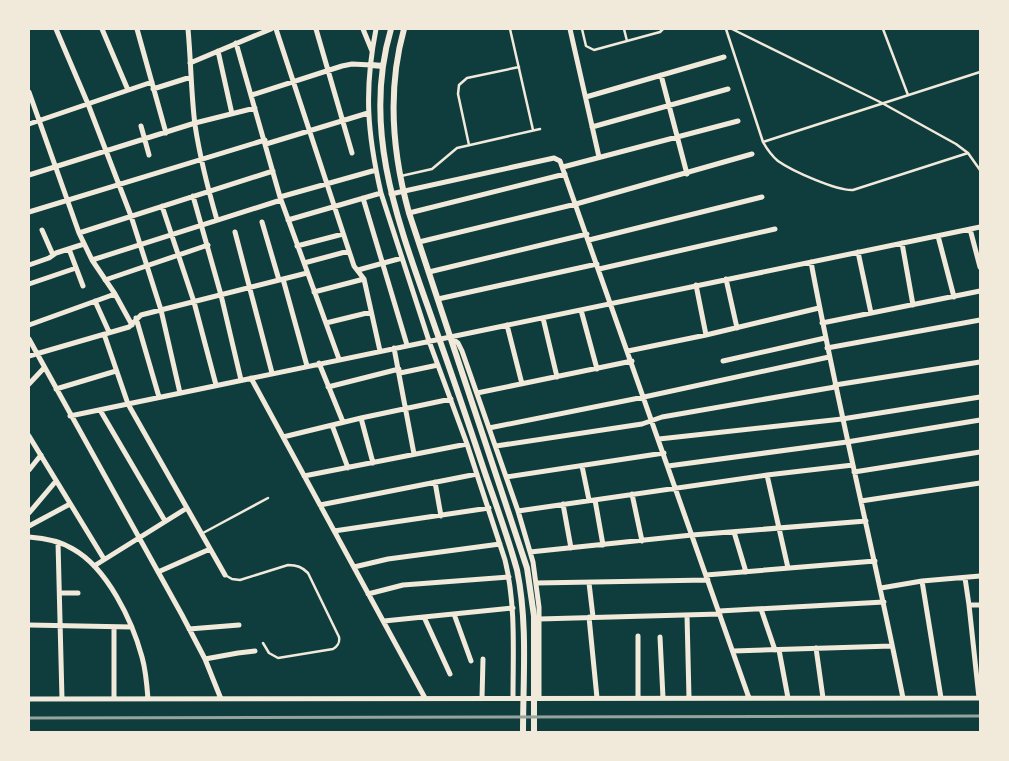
<svg xmlns="http://www.w3.org/2000/svg" width="1009" height="761" font-family="'Exo 2',sans-serif">
  <rect width="100%" height="100%" fill="#0f3d3e"/>
  <g fill="none" stroke-linecap="round" stroke-linejoin="round">
    <path stroke="#f1e9da" stroke-width="2.5" d="M510,29L533,130
      M582,29L586,46L594,50L660,32L663,29
      M624,29L627,41
      M726,29L763,142C767,149 772,156 778,161C792,171 837,191 853,190L968,153
      M732,29L882,103L956,144L968,153L980,170
      M883,29L908,95
      M763,142L980,72
      M469,145L458,94L459,85L467,78L519,67
      M401,176L432,169L457,148L540,129
      M203,533L268,498
      M225,575L232,579L240,580L288,565C297,565 302,567 308,573L339,637C340,643 338,646 333,649L278,658L269,653L263,643"/>
    <path stroke="#f1e9da" stroke-width="5" d="M56,29L88,104L131,216L161,310L180,393
      M102,29L128,90
      M137,29L166,133
      M188,29C191,61 191,93 195,125C200,158 208,189 217,220
      M276,29L349,251L354,266L364,279L380,351
      M316,29L352,153
      M363,29L372,51
      M376,29C364,90 367,132 381,193L429,341L467,444L505,560C516,605 513,652 513,698
      M570,29L599,157
      M236,43L280,197L339,359
      M218,51L232,114
      M190,63L271,29
      M661,75L687,174
      M153,89L191,77
      M29,92L79,233L92,260L115,294L132,325
      M252,95L342,66L352,64L371,65
      M586,97L724,57
      M29,124L152,82
      M141,126L149,155
      M592,127L728,89
      M266,144L368,113
      M563,167L738,121
      M29,175L195,123L255,108
      M391,194L554,158L560,161L749,698
      M193,196L221,295L241,380
      M280,197L376,170
      M363,198L407,345
      M162,206L194,302L216,385
      M29,212L265,140
      M409,213L565,174
      M288,220L381,193
      M262,222L279,280
      M970,229L980,267
      M42,230L53,255
      M235,232L272,373
      M79,233L273,171
      M938,236L954,297
      M589,240L762,197
      M419,242L576,204L752,154
      M902,243L913,305
      M297,246L343,234
      M69,249L83,286
      M858,252L871,313
      M92,260L281,200
      M811,262C838,408 874,552 903,698
      M304,263L349,251
      M29,265L49,258L56,253L84,244
      M599,269L775,229
      M358,270L402,258
      M429,272L587,234
      M283,279L307,366
      M726,279L737,328
      M105,280L208,245
      M29,284L76,268
      M696,285L706,335
      M314,292L364,279
      M438,299L597,264
      M95,301L109,332
      M581,310L597,369
      M136,318L159,397
      M543,318L557,377
      M326,323L371,312
      M822,323L980,291
      M29,325L115,294
      M507,325L522,384
      M104,334L128,404L225,575
      M450,337L458,343L462,351L518,511L533,562L539,607V698
      M29,339L182,615L205,659L221,699
      M394,348L414,454
      M827,348L980,320
      M628,351L706,335L819,308
      M29,356L129,327L141,315L307,273
      M723,361L825,338
      M319,363L343,422
      M400,373L438,365
      M251,378L425,698
      M29,384L44,368
      M835,385L980,362
      M328,387L399,369
      M56,389L116,371
      M477,393L632,361
      M100,410L165,521
      M70,416L980,227
      M361,418L373,463
      M332,425L348,468
      M489,428L644,397L829,357
      M29,436L104,559
      M283,437L361,418L451,399
      M659,439L842,419L980,397
      M496,446L642,424L662,417L835,387
      M582,466L589,500
      M668,466L847,442L980,420
      M29,470L41,455
      M854,472L980,452
      M767,475L788,568
      M304,476L467,444
      M506,477L664,453
      M435,482L441,516
      M632,494L642,541
      M595,500L603,545
      M861,501L980,483
      M563,504L571,548
      M320,505L477,474
      M518,511L767,475L853,465
      M29,513L56,481
      M29,526L70,504
      M334,531L489,508
      M734,532L746,572
      M29,537C44,538 60,541 73,549C107,568 132,620 142,657C146,671 147,685 148,699
      M58,542L62,699
      M530,552L692,535L866,521
      M94,566L187,508
      M354,567L388,559L500,544
      M158,572L210,549
      M706,575L875,561
      M965,578L969,605L979,698
      M922,581L941,698
      M536,583L708,580
      M589,583L593,617
      M881,588L922,581L980,576
      M60,593H78
      M368,594L403,585L509,577
      M969,605H980
      M761,609L775,650
      M719,611L884,602
      M454,614L471,661
      M687,615L689,698
      M424,617L450,674
      M589,617L597,698
      M539,619L720,614
      M384,621L513,608
      M29,625L132,627
      M189,629L239,625
      M660,637L663,698
      M816,648L823,698
      M779,650L788,698
      M733,651L892,646
      M205,659L238,653L255,651
      M482,698L483,659
      M638,698V636
      M29,699L980,698
      M114,699V627"/>
    <path stroke="#f1e9da" stroke-width="6" d="M391,29C360,134 402,232 436,330C453,377 469,425 485,473C496,505 508,537 517,570C528,623 523,679 523,732
      M404,29C387,90 392,152 409,213L527,568L534,616V732
      M371,65L383,66"/>
    <path stroke="#97a49c" stroke-width="3" d="M29,718L980,716"/>
  </g>
  <rect width="1009" height="761" fill="none" stroke="#f1e9da" stroke-width="60"/>
</svg>
